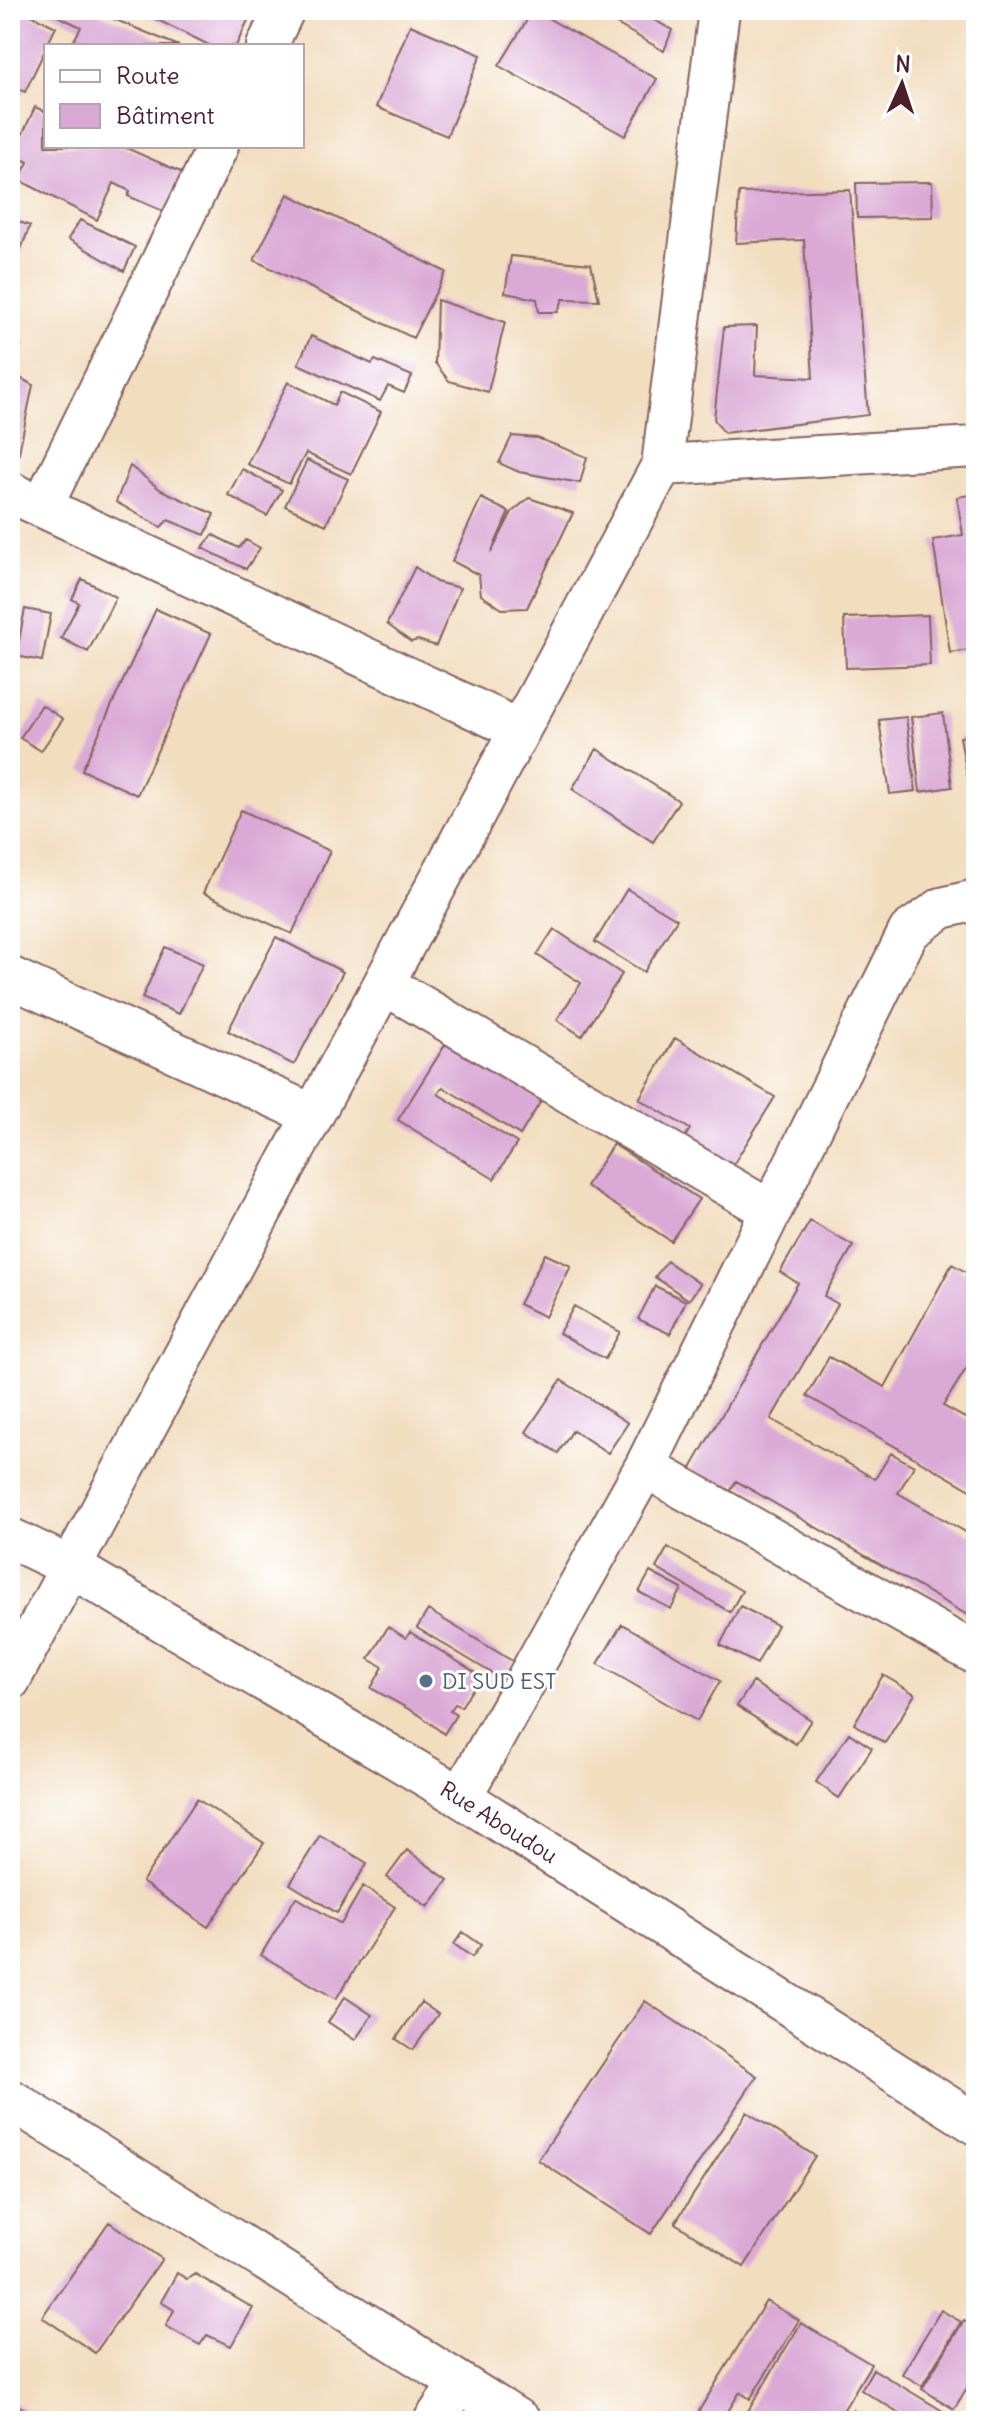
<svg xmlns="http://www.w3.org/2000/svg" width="986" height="2431" font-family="Delius,sans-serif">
  <rect width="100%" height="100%" fill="#fff"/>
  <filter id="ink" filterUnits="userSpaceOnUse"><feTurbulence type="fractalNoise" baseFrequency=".0125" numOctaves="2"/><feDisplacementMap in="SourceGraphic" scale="16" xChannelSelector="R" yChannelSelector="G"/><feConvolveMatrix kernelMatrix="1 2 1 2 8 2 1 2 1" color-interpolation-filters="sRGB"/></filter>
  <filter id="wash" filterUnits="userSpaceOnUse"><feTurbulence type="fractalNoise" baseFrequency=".006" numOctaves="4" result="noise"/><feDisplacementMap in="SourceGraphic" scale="32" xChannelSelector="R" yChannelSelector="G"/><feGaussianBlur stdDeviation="1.8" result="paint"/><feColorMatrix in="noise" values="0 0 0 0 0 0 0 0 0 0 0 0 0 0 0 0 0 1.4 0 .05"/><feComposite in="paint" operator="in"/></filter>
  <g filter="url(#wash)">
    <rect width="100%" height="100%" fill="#f2ddbf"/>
    <g id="blocks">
      <path fill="#daa9d6" d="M10,10H21L56,27L25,92L10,85Z
        M45,10H92L179,46H71L81,27Z
        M137,10H233L249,18L236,46H211Z
        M533,10L657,79L625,136L499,66Z
        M592,10H636L672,30L664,51Z
        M410,25L481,55L447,136L376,107Z
        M10,91L19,95L10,113Z
        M35,107L46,112V146H122L183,173L165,212L128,196L130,191L114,183L97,220L19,180L28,162L13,155Z
        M967,179H976V279L971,280Z
        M932,182L933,217L857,218L856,183Z
        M850,190L868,415L724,433L714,419L724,327L757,326L755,375L813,378L804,240L736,243L739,193Z
        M288,194L446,272L413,338L254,260Z
        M10,218L30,226L10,277Z
        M80,220L135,247L124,271L68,239Z
        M511,256L591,264L599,300L563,299L558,312H539L537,299L505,293Z
        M437,300L505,322L488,392L449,381L435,363Z
        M311,336L372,364L375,360L412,376L404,393L388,386L380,401L298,364Z
        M10,342L21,346L13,374L33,385L18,457L10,456Z
        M288,382L334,405L340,392L381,412L351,474L306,453L289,484L247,464Z
        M512,436L537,438L587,457L580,483L519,472L499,463Z
        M307,460L348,479L326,525L285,506Z
        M130,466L161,490L214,514L205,535L168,520L161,527L116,502Z
        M242,469L282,490L267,516L228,495Z
        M976,494V649L950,653L933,540L963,535L957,497Z
        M481,498L509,512L491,553L512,512L529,498L573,513L527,608L502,609L481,595L479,575L452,561Z
        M213,535L239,548L246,540L260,548L246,569L202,548Z
        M415,567L436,582L460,588L436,646L418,640L411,642L387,624Z
        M82,579L116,597L88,652L61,638L79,603L72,599Z
        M25,609L51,614L42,661L16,656Z
        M156,609L211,634L137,795L82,770Z
        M928,615L930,665L846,668L844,618Z
        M42,705L63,719L41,751L20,738Z
        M943,713L952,787L920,792L911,717Z
        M906,717L916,791L890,794L879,720Z
        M976,734V813H974L960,737Z
        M597,749L679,801L653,842L572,789Z
        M241,810L330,851L292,934L203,893Z
        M627,889L677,919L644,972L595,942Z
        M554,929L622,974L582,1036L557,1020L581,983L537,955Z
        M276,937L343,972L294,1065L228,1031Z
        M165,947L203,964L179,1014L142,998Z
        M452,1034L546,1093L520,1135L443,1087L438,1094L517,1143L494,1179L398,1120Z
        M675,1038L775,1097L733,1165L685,1137L690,1129L639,1099Z
        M613,1144L699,1199L671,1241L586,1186Z
        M810,1221L853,1246L824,1296L838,1304L771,1419L875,1479L891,1453L914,1466L898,1493L976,1538V1620L736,1481L730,1492L690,1470L798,1283L780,1272Z
        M545,1254L571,1266L545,1317L519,1304Z
        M667,1261L700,1284L689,1300L655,1277Z
        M952,1264L976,1278V1353L943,1406L976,1424V1493L807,1396L829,1357L885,1387Z
        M655,1286L686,1301L670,1334L638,1319Z
        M574,1306L620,1332L605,1359L559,1333Z
        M561,1380L628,1423L608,1453L573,1430L558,1453L526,1432Z
        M668,1547L742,1591L730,1612L656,1568Z
        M650,1572L682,1589L671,1609L639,1592Z
        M740,1606L777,1625L757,1664L720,1645Z
        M428,1610L514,1662L503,1680L417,1628Z
        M622,1624L720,1681L697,1721L598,1664Z
        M388,1627L406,1638L410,1632L481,1676L461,1707L455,1704L450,1711L456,1715L444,1734L421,1716L371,1688L383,1667L369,1659Z
        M883,1675L915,1694L885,1743L854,1724Z
        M753,1682L811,1720L796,1744L737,1706Z
        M849,1733L872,1748L839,1798L816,1782Z
        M197,1799L264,1843L208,1927L142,1882Z
        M320,1835L367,1863L337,1913L290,1884Z
        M407,1850L448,1880L428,1907L387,1877Z
        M363,1886L395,1907L336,1999L261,1955L296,1897L341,1924Z
        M463,1932L481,1945L472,1957L454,1944Z
        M345,1997L372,2015L355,2040L328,2022Z
        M645,2001L757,2076L651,2234L538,2160Z
        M421,2002L438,2014L413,2050L396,2039Z
        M747,2112L815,2156L744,2267L675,2223Z
        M109,2222L162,2259L95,2353L42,2317Z
        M177,2273L187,2279L195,2274L253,2308L231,2346L207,2335L200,2345L166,2326L174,2310L161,2302Z
        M766,2301L799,2320L750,2399L740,2392L722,2421H708L697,2414Z
        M941,2310L961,2322L922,2386L902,2374Z
        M964,2320L976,2327V2380L973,2378L954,2409L922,2389Z
        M801,2323L871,2364L837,2421H742Z
        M873,2369L951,2416L947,2421H913L861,2390Z
        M10,2400L43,2421H10Z
        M853,2410L870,2421H846Z"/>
    </g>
  </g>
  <g filter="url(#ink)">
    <use href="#blocks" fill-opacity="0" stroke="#85625f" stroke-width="2"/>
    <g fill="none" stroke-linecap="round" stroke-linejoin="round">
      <defs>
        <path id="minor" d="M267,46L284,10
          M662,465L976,447
          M10,492L520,730
          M42,507L218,146
          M10,977L313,1115
          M384,984L771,1211
          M645,1467L976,1654
          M10,1538L71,1567L461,1797L976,2124
          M10,1680L662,465L719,10
          M461,1797L645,1467L909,931L942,908L976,900
          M10,2099L520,2421
          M434,2421L460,2383"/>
      </defs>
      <use href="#minor" stroke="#85625f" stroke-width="44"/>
      <use href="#minor" stroke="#fff" stroke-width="40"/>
    </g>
  </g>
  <circle fill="#5c6f8a" stroke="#fff" stroke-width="3" cx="426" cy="1681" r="8"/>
  <g text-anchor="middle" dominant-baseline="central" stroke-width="6" stroke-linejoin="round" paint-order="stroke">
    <g font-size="22" fill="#4e5e75" stroke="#fff" text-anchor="start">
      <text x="442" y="1681">DI SUD EST</text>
    </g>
    <g font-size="22" fill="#4a1f2b" stroke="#fff">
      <text transform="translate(499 1822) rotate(32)">Rue Aboudou</text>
    </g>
  </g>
  <rect width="986" height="2431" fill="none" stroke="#fff" stroke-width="40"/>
  <rect x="44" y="44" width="260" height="104" fill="#ffffff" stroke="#b7a5aa" stroke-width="2"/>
  <rect x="60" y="70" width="40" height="12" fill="#ffffff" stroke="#b7a5aa" stroke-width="2"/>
  <text x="116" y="84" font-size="24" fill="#4a1f2b">Route</text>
  <rect x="60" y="104" width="40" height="24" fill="#daa9d6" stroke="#b7a5aa" stroke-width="2"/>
  <text x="116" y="124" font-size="24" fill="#4a1f2b">Bâtiment</text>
  <g transform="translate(902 84) rotate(3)" stroke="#ffffff" stroke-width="6" paint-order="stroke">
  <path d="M0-6L14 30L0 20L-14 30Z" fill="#4a1f2b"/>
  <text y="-12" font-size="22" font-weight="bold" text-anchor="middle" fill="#4a1f2b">N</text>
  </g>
</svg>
